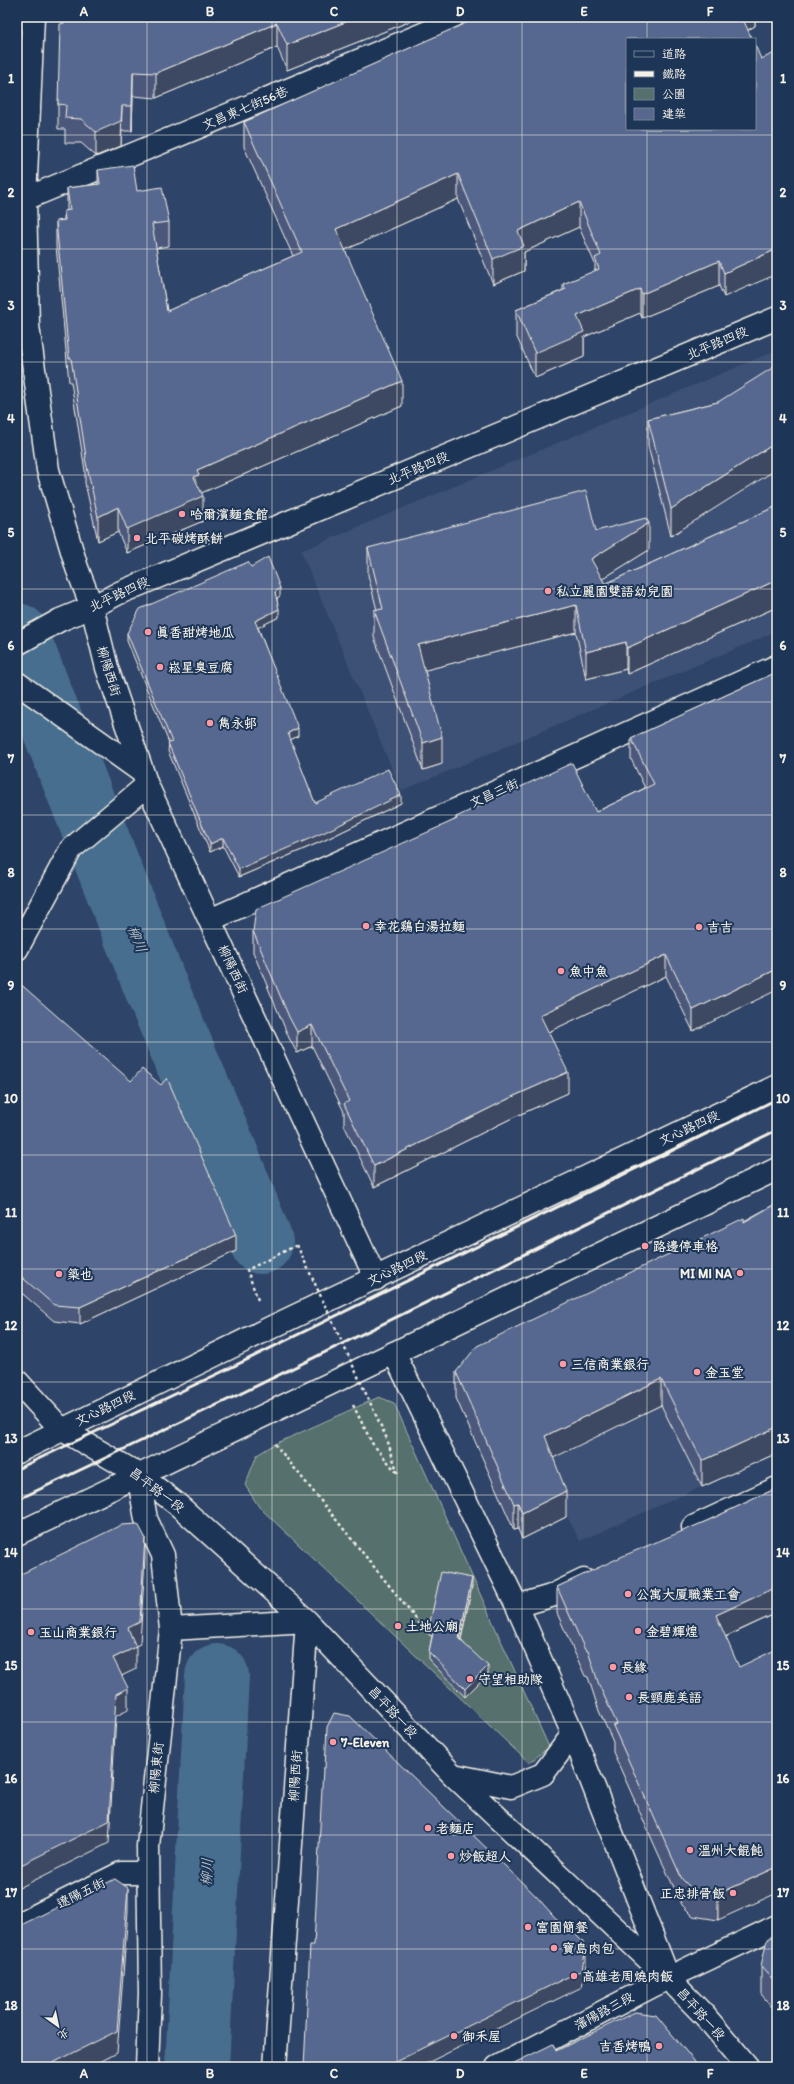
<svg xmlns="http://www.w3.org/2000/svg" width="794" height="2084" font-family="Itim,'LXGW WenKai TC',sans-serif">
  <rect width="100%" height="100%" fill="#2e4468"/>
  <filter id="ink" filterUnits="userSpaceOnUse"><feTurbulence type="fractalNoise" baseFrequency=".025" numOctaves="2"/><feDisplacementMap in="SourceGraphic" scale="8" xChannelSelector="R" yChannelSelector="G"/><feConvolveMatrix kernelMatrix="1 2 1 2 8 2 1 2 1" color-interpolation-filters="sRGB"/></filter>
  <g filter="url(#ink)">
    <path fill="#3e5176" d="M777,350V631L401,791L301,551Z
      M661,1405L701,1487L580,1541L562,1507L545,1462Z"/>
    <path fill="#55706d" stroke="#a4b0aa" d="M53,705L85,773L18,728Z
      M379,1397L394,1403L549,1747L529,1763L259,1507L245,1485L257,1455L275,1444Z"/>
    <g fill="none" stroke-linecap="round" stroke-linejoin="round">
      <path stroke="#466e8e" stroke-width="64" d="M17,635L159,995L225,1151L261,1242
        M197,2067L217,1676"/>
      <defs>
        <path id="minor" d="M33,17L25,199L28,326L48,470L77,568L92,607L107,668L147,785L376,1279
          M25,199L464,17
          M17,644L60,620L92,607L119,593L777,318
          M17,683L142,772
          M210,920L777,666
          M17,949L71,849L147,785
          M394,1353L517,1606L573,1734L666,1971
          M17,1381L61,1429L138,1474L177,1504L307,1621L453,1775L668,1978L705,2016L748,2067
          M138,1474L146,1519L163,1555L171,1629L148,1846L150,1994L147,2067
          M693,1527L777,1488
          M517,1606L551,1596L584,1580
          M171,1629L307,1621L275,2067
          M453,1775L511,1787L543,1774L573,1734
          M17,1925L121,1873H147
          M497,2067L668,1978L777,1926"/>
        <path id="major" d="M17,1452L270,1328L777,1086
          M17,1534L777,1169"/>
      </defs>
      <use href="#minor" stroke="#f4f1e8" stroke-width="25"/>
      <use href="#major" stroke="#f4f1e8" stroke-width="25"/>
      <path stroke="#f4f1e8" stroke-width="2.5" stroke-dasharray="3 3" stroke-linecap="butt" d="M258,1300L247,1270L297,1245
        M353,1405L372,1443L398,1474L387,1439
        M275,1444L429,1635"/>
      <use href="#minor" stroke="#1d3557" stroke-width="22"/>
      <use href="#major" stroke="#1d3557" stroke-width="22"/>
      <path stroke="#f4f1e8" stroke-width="3" d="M17,1469L228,1369L777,1099
        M17,1500L240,1394L777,1130"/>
      <path stroke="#f4f1e8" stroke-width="2.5" stroke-dasharray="3 3" stroke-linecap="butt" d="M297,1245L387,1439"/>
    </g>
    <path fill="#4b597b" stroke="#f4f1e8" d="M64,17H421L287,70L277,47L156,98L133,96L132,131H122L121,146L96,156L81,143H65V129H58V104Z
      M462,17H755V26L748,30L755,129L724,297L719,286L642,318L640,313L584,337V357L535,378L516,335V310L563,290V284L595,271V264L579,227L524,252V271L493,284L458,199L345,250L402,406L201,493L203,521L127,553L118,532L98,541L85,483V471L71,382H69L56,246V221L64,220V211H67V188L98,184V170L137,191L169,222V246L156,248L167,311L293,256L244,147V122L462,25Z
      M718,402L671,536L648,446V419Z
      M777,506V607L627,674L626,669L586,679L576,632L425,670L442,764L423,770L374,637V610H377L368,575V548L596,531L649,550L602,579L605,584Z
      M251,567L280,596L277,599L279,617L258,627L298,736L290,740L315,803H401L325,840L239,877L223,846L210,852L168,751L169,743L127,641V633Z
      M777,672L693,1031L666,976L548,1032L568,1093L514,1117L374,1187L344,1125V1112L312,1046L297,1053L289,1038L253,952V931L456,819V817L596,812L645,788L631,759V738Z
      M17,981L236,1251L80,1324L54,1321L17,1289Z
      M777,1203V1453L702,1487L661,1405L553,1457L566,1517L522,1539L518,1529L514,1530L456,1398V1372L744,1221Z
      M777,1488V1613L726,1637L718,1920L693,1916L682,1905L658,1853L613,1752V1742L599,1711L588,1677L585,1676L557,1613V1587L709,1520Z
      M472,1586L461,1640L488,1674L465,1697L429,1660V1652L432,1636L429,1635V1627Z
      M777,1934V2013L761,1994V1966Z"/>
    <path fill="#3d4864" stroke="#f4f1e8" d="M358,17H421L287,70V45Z
      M739,17H755V26L739,35Z
      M277,23V47L156,98V73Z
      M133,72V96L132,131V106Z
      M122,106L121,146L96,156V132Z
      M458,174V199L336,254V229Z
      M579,202V227L524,252V271L493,284V259L518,231Z
      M777,249V274L724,297V273Z
      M719,261V286L642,318V294Z
      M640,289V313L584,337V357L535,378V353L577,316Z
      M402,381V406L199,494L203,496V521L127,553V529L194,477L197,470Z
      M777,442V469L671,536V509Z
      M118,507V532L98,541V517Z
      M649,523V550L591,586V559Z
      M777,580V607L627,674V648Z
      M280,588V596L275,600V592Z
      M576,605V632L418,672V645Z
      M279,609V617L255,629V621Z
      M626,642V669L586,679V652Z
      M298,728V736L288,741V733Z
      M442,737V764L423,770V743Z
      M401,795V803L325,840L239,877V869Z
      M223,838V846L210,852V844Z
      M666,955V976L540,1036V1015Z
      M777,969V990L693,1031V1010Z
      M312,1025V1046L297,1053V1032Z
      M568,1072V1093L514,1117L374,1187V1166L514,1096Z
      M236,1235V1251L80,1324V1307Z
      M661,1379V1405L545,1462V1436Z
      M777,1427V1453L702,1487V1461Z
      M566,1491V1517L522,1539V1513Z
      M518,1503V1529L514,1530V1504Z
      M145,1537V1559L140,1644L128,1649V1628Z
      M472,1578V1586L459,1647V1639Z
      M777,1587V1613L716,1641V1615Z
      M136,1647V1669L113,1680V1658Z
      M488,1666V1674L465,1697V1689Z
      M128,1688V1710L116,1716L109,1843L17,1889V1867L116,1694Z
      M777,1867V1893L718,1920V1894Z
      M128,1888V1911L117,2053L90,2067H45Z
      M586,1948V1964L582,1987L419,2067H385Z"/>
    <path fill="#57678f" stroke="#f4f1e8" d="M64,17H358L287,45L277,23L156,73L133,72L132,106H122L121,121L96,132L81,119L65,118L66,105L58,104L60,24L64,23Z
      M466,17H742L752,39H627V129H755V45L761,59L777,52V249L724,273L719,261L642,294L640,289L577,316L584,332L535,353L516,310L566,289L563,284L599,269L595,258L601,255L579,202L518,231L524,246L493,259L458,174L336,229L402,381L197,470L199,475L194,477L203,496L127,529L118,507L98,517L85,458L86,457L71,358H69L56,221L65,220L64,211L70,210L67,188L100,184L98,170L133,165L137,191L162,187L169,222L152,224L167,311L302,252L244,122L468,22Z
      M777,365V442L671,509L648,419L718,402Z
      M586,491L596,531L646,518L649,523L591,559L605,584L777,506V580L627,648L626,642L586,652L576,605L418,645L442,737L423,743L374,610L383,609L368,548Z
      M268,557L280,588L275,592L279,609L255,621L298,728L288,733L315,803L388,769L401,795L325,832L239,869L223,838L210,844L168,743L172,742L127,633L140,609L248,562L251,567Z
      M777,672V969L693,1010L666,955L540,1015L568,1072L514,1096L374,1166L344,1104L349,1101L312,1025L297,1032L289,1017L253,931L256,909L457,819L456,817L572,763L596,812L654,784L631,738Z
      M17,981L131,1081L142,1069L161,1085L167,1078L236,1235L80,1307L54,1305L17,1273Z
      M777,1203V1427L702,1461L661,1379L545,1436L566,1491L522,1513L518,1503L514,1504L456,1372L477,1346L744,1218V1222Z
      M777,1488V1587L716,1615L739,1667L777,1649V1867L718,1894L693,1890L682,1879L658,1826L613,1726L617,1724L599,1685L588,1651L585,1650L557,1587L623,1556L709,1520Z
      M138,1524L145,1537L140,1622L128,1628L136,1647L113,1658L128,1688L116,1694L109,1821L17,1867V1576L121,1525Z
      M441,1572L472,1578L459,1639L488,1666L465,1689L429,1652L434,1628L429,1627Z
      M334,1713L350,1716L536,1896L568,1932L571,1930L582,1941L586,1948L582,1970L385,2067H304L310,1945H314L323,1768H325L327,1727Z
      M115,1879L128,1888L117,2031L45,2067H17V1927Z
      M777,1934V1984L761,1966L767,1939Z
      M635,2012L656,2015L699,2067H506L553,2044L556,2051Z"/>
  </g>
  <path fill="none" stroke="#f4f1e8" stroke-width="1" stroke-opacity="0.55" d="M147,17V2067M272,17V2067M397,17V2067M522,17V2067M647,17V39M647,129V2067M17,135H777M17,249H777M17,362H777M17,475H777M17,589H777M17,702H777M17,815H777M17,929H777M17,1042H777M17,1155H777M17,1269H777M17,1382H777M17,1495H777M17,1609H777M17,1722H777M17,1835H777M17,1949H777"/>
  <g fill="#ff9aa2" stroke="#1d3557" stroke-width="1.5">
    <circle cx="182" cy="514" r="4"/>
    <circle cx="137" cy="538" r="4"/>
    <circle cx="548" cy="591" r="4"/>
    <circle cx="148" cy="632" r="4"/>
    <circle cx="160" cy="667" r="4"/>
    <circle cx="210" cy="723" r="4"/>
    <circle cx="366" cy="926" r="4"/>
    <circle cx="699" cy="927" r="4"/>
    <circle cx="561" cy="971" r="4"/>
    <circle cx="645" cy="1246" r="4"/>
    <circle cx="740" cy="1273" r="4"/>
    <circle cx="59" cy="1274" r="4"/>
    <circle cx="563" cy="1364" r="4"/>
    <circle cx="697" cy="1372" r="4"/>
    <circle cx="628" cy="1594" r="4"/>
    <circle cx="398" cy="1626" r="4"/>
    <circle cx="638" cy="1631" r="4"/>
    <circle cx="31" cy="1632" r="4"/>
    <circle cx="613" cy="1667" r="4"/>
    <circle cx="470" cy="1679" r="4"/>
    <circle cx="629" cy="1697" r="4"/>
    <circle cx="333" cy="1742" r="4"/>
    <circle cx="428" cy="1828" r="4"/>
    <circle cx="690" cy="1850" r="4"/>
    <circle cx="451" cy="1856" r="4"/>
    <circle cx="733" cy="1893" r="4"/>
    <circle cx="528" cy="1927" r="4"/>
    <circle cx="554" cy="1948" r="4"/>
    <circle cx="574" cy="1976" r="4"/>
    <circle cx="454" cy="2036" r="4"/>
    <circle cx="659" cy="2046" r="4"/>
  </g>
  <g text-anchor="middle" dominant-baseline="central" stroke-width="4" stroke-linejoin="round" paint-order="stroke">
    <g font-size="13" fill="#f4f1e8" stroke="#1d3557">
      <text transform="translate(245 108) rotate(-23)">文昌東七街56巷</text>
      <text transform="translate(717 343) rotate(-23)">北平路四段</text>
      <text transform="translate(418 468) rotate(-23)">北平路四段</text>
      <text transform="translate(119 594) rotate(-25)">北平路四段</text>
      <text transform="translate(109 671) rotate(73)">柳陽西街</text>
      <text transform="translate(494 793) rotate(-24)">文昌三街</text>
      <text transform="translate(233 969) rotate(65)">柳陽西街</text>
      <text transform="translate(689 1128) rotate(-25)">文心路四段</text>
      <text transform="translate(397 1268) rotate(-26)">文心路四段</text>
      <text transform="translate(105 1408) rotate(-26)">文心路四段</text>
      <text transform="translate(157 1490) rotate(37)">昌平路一段</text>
      <text transform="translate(393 1712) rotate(47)">昌平路一段</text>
      <text transform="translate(156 1768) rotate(-84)">柳陽東街</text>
      <text transform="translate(295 1776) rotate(-86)">柳陽西街</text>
      <text transform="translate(81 1893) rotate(-26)">遼陽五街</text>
      <text transform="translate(604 2011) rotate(-28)">瀋陽路三段</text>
      <text transform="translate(701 2014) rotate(48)">昌平路一段</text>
    </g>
    <g font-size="13" font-weight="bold" fill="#f4f1e8" stroke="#1d3557" text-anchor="start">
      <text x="190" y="514">哈爾濱麵食館</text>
      <text x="145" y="538">北平碳烤酥餅</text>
      <text x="556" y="591">私立麗園雙語幼兒園</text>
      <text x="156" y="632">真香甜烤地瓜</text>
      <text x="168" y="667">崧星臭豆腐</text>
      <text x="218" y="723">雋永邨</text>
      <text x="374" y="926">幸花鷄白湯拉麵</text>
      <text x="707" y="927">吉吉</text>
      <text x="569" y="971">魚中魚</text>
      <text x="653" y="1246">路邊停車格</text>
      <text x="732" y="1273" text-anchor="end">MI MI NA</text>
      <text x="67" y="1274">築也</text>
      <text x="571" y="1364">三信商業銀行</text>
      <text x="705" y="1372">金玉堂</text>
      <text x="636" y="1594">公寓大厦職業工會</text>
      <text x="406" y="1626">土地公廟</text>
      <text x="646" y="1631">金碧輝煌</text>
      <text x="39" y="1632">玉山商業銀行</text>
      <text x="621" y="1667">長緣</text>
      <text x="478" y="1679">守望相助隊</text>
      <text x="637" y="1697">長頸鹿美語</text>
      <text x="341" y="1742">7-Eleven</text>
      <text x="436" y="1828">老麵店</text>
      <text x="698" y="1850">溫州大餛飩</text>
      <text x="459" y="1856">炒飯超人</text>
      <text x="725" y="1893" text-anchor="end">正忠排骨飯</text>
      <text x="536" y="1927">富園簡餐</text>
      <text x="562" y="1948">寶島肉包</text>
      <text x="582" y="1976">高雄老周燒肉飯</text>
      <text x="462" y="2036">御禾屋</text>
      <text x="651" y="2046" text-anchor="end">吉香烤鴨</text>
    </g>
    <g font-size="14" font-style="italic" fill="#b7c3c8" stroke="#1d3557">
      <text transform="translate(137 939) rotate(68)">柳川</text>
      <text transform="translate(207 1872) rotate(-87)">柳川</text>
    </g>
  </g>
  <rect width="794" height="2084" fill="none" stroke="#1d3557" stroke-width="44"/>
  <rect x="626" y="38" width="130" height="92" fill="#1d3557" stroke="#738091"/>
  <rect x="634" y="51" width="20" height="6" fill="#1d3557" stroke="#738091"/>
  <text x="662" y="58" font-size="12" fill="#f4f1e8">道路</text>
  <rect x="634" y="71" width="20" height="6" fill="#f4f1e8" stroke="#738091"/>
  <text x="662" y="78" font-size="12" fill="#f4f1e8">鐵路</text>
  <rect x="634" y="88" width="20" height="12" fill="#55706d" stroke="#738091"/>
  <text x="662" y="98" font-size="12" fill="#f4f1e8">公園</text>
  <rect x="634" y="108" width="20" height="12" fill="#57678f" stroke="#738091"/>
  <text x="662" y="118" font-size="12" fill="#f4f1e8">建築</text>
  <g transform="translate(58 2026) rotate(147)" stroke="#1d3557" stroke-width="3" paint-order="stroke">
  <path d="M0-3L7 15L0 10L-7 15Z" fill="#f4f1e8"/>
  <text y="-6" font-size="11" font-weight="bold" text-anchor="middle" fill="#f4f1e8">北</text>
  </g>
  <rect x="22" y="22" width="750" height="2040" fill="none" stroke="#f4f1e8" stroke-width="1.5"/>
  <g font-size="13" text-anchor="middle" font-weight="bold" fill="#f4f1e8">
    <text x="84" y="16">A</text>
    <text x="210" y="16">B</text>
    <text x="334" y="16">C</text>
    <text x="460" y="16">D</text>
    <text x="584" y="16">E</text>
    <text x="710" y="16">F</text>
    <text x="11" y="83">1</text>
    <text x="783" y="83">1</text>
    <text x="11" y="197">2</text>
    <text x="783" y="197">2</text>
    <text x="11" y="310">3</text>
    <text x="783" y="310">3</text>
    <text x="11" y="423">4</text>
    <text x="783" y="423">4</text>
    <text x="11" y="537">5</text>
    <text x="783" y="537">5</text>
    <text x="11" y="650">6</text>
    <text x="783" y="650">6</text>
    <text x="11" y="763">7</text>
    <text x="783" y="763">7</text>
    <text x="11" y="877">8</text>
    <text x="783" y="877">8</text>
    <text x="11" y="990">9</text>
    <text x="783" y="990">9</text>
    <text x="11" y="1103">10</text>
    <text x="783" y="1103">10</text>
    <text x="11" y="1217">11</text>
    <text x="783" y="1217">11</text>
    <text x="11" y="1330">12</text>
    <text x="783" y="1330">12</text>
    <text x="11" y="1443">13</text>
    <text x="783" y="1443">13</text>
    <text x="11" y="1557">14</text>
    <text x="783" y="1557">14</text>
    <text x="11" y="1670">15</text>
    <text x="783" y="1670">15</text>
    <text x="11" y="1783">16</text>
    <text x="783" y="1783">16</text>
    <text x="11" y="1897">17</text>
    <text x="783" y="1897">17</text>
    <text x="11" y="2010">18</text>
    <text x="783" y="2010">18</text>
    <text x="84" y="2078">A</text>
    <text x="210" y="2078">B</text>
    <text x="334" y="2078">C</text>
    <text x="460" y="2078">D</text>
    <text x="584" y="2078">E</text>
    <text x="710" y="2078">F</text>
  </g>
</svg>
